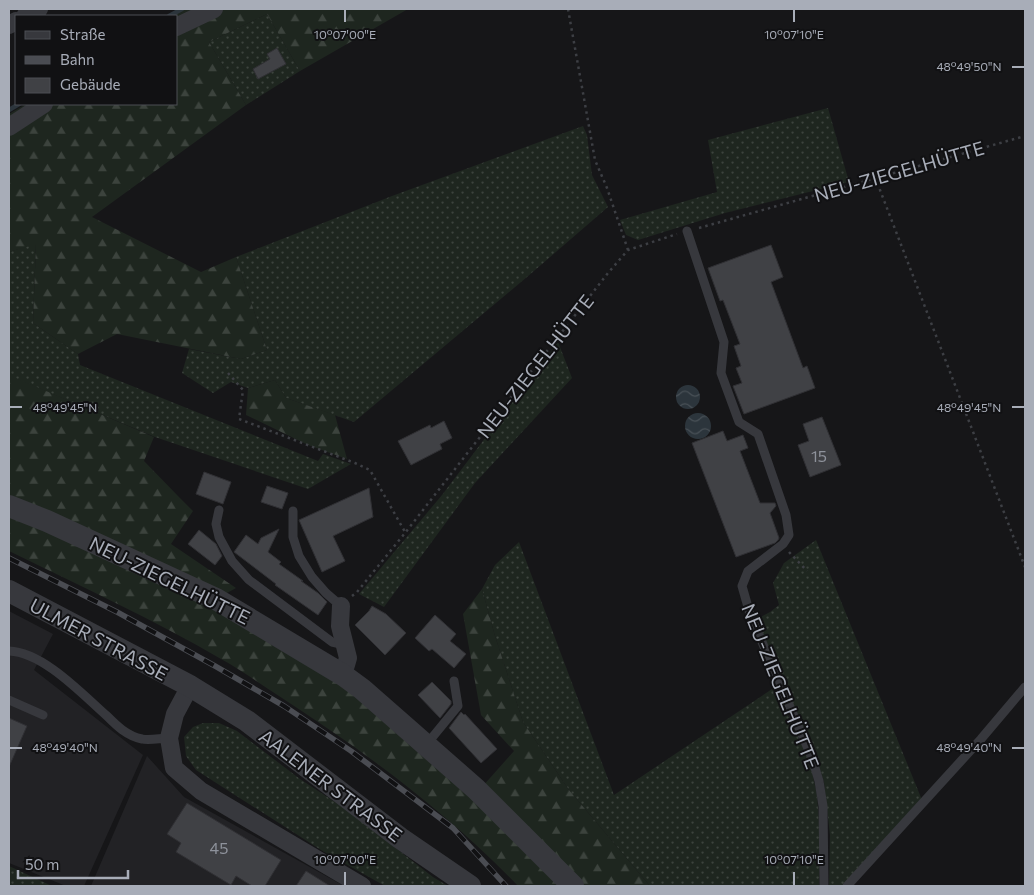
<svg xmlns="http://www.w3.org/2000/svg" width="1034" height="895" font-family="Commissioner,sans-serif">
  <defs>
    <pattern id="grass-dots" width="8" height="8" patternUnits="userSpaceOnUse" patternTransform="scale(1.25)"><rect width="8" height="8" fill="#1e261f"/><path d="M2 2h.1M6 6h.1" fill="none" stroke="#3c433d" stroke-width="1.8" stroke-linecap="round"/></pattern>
    <pattern id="forest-firs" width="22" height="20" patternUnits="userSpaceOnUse" patternTransform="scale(1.25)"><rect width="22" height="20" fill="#1e261f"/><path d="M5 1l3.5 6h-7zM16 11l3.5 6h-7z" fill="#3c433d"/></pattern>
    <pattern id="water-waves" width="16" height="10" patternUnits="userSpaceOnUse" patternTransform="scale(1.25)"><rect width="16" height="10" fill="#2c353c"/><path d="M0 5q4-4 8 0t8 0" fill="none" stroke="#485056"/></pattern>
  </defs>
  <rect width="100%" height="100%" fill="#161618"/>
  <path fill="#222225" d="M9,611L53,634L34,670L143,755L84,886H66L9,863Z
    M147,756L184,797L344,886H91Z"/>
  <path fill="url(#grass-dots)" d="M267,14L300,71L246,105L209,42Z
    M828,108L849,182L725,213L638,240L626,235L620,220L717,192L708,140Z
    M583,126L587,135L592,175L608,207L527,277L354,422L286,398L275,380L248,388L231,382L213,393L182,373L189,349L241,359L267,350L236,257L392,196Z
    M36,243L33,323L78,354L80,365L318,461L323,454L351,464L308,489L155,437L12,377L9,382V252Z
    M558,342L572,378L475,483L384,607L359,594L442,495Z
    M816,540L922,800L843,886H829L830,835L824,782L810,741L792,704L757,619L770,612L779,605L773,583L784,563Z
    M519,542L614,795L775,687L810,763L817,794L820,839L819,886H650L569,790L523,722L495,636L482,589L495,565Z
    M203,723H219L237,731L300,779L344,808L433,877L448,886H385L321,850L196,770L186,756L184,737L193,727Z
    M9,866L52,886H9Z"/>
  <path fill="url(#forest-firs)" d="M179,9H408L300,71L267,14L209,42L246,105L92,217L201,272L236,257L267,350L241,359L117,334L78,354L33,323L36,244L9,252V114L26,104H176V16H167Z
    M11,376L154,437L144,461L178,496L193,511L171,544L236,588L216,599L215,605L341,681L473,794L565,886H518C447,812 364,751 279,696C259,683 241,670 221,659C153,619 80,586 9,551V382Z
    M275,380L286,398L335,415L347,459L308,445L246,415L248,388Z
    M482,589L495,636L523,722L569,790L650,886H585L482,787L514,751L481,715L463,614Z"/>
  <path fill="url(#water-waves)" d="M676 397a12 12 0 1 1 24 0a12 12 0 1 1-24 0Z
    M685 426a13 13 0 1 1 26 0a13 13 0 1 1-26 0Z"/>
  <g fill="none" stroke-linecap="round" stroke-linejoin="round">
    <path stroke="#2c353c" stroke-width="4.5" d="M169,16L182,9
      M9,110L19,104"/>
  </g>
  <path fill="#404145" stroke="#303034" d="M277,48L286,64L258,79L253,69L270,59L267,54Z
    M771,245L783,277L771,282L803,368L807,366L815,388L744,414L733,386L742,383L736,368L741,366L734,346L740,344L723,300L720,301L708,268Z
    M822,417L841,465L810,477L798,445L809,441L803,424Z
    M444,421L452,438L440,444L442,449L411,465L398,441L430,425L431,428Z
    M723,431L727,441L743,435L748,448L740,451L760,503H775L776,506L770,513L779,538L778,540L775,543L736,557L692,443Z
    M204,472L231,482L223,504L196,494Z
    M267,486L288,493L282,509L261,502Z
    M369,488L373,517L333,536L345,561L322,572L299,520Z
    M279,529L268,552L281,562L279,564L303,581H301L318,593L327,602L318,615L275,585L276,584L234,552L246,535L258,544L261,538Z
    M199,530L216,544L222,556L215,565L188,544Z
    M372,606L386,614L406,633L385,655L355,625L369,611Z
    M435,615L456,634L450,641L466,654L454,668L432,649L429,651L415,638Z
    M432,682L451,701V704L440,718L418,695Z
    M461,712L464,715L465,714L497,749L481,763L449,728Z
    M9,718L27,726L9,767Z
    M187,803L281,860L265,886H252L236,876L231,885L176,852L181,843L167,834Z
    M306,871L330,886H296Z"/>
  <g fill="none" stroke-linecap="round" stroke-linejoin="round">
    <path stroke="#3d3f44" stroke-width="2.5" stroke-dasharray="2.5 4" stroke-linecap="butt" d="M568,9L595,160L607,188L628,250
      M875,177L1025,567
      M699,228L1025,136
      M228,373L243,390L239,419L355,463L370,470L405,532
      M789,552L807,571
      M352,596L357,592L405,533L608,273L628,250L677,234"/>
    <path stroke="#37383d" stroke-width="9" d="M687,231L724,342L721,373L739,422L758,434L786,515L789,535L783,544L748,571L742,586L750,614L812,758L819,781L823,806L824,886
      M219,510L216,524L219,537L232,561L249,580L332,642L345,645
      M293,511V537L299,556L312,577L326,593L341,606
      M9,651C43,652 82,694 107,716C117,726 127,736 142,739C149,741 161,738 169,738
      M9,700L43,715
      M426,745L458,706L454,681
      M847,886L981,739L1025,687"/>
    <path stroke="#37383d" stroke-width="18" d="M25,16L39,9
      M9,25L16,21
      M176,27L214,9
      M9,127L44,104
      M341,606L340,626L348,658L343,675
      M190,686L175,714L169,738L174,768L201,791L362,886"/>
    <path stroke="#37383d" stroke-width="22" d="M9,506L47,521L216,599L343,675L362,689L476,789L573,886
      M9,591L190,686L247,721L400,838L470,886"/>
    <defs>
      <path id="rail" d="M9,558L117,612L215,666L284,706L351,751L453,828L506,886"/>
    </defs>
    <use href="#rail" stroke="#4a4c52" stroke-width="5.5"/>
    <use href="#rail" stroke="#111113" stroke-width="4" stroke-dasharray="11" stroke-linecap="butt"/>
  </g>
  <path fill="none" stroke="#a8adb8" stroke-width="2" d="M345,10V22M794,10V22M1012,67H1024M10,407H22M1012,407H1024M10,748H22M1012,748H1024M345,872V885M794,872V885"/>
  <g text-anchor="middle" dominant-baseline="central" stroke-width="4" stroke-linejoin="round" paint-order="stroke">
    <g font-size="16" fill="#8e929b">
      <text x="819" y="455">15</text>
      <text x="219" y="847">45</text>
    </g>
    <g font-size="19" fill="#a8adb8" stroke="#111113">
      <text transform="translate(899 171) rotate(-16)">NEU-ZIEGELHÜTTE</text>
      <text transform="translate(535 366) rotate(-52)">NEU-ZIEGELHÜTTE</text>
      <text transform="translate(170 580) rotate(26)">NEU-ZIEGELHÜTTE</text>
      <text transform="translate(99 639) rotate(28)">ULMER STRASSE</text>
      <text transform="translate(781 686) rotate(68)">NEU-ZIEGELHÜTTE</text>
      <text transform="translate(331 785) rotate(37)">AALENER STRASSE</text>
    </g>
  </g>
  <g font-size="12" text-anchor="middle" fill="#a8adb8" stroke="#111113" stroke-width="4" stroke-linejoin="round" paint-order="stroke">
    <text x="345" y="39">10°07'00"E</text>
    <text x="794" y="39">10°07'10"E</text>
    <text x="969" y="71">48°49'50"N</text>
    <text x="65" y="412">48°49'45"N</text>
    <text x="969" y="412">48°49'45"N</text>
    <text x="65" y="752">48°49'40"N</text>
    <text x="969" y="752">48°49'40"N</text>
    <text x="345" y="864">10°07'00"E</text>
    <text x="794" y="864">10°07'10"E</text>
  </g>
  <rect width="1034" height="895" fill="none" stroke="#a8adb8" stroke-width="20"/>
  <rect x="15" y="15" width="162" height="90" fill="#111113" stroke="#4d4f55"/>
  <rect x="25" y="31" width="25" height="8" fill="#37383d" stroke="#4d4f55"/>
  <text x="60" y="40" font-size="15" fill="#a8adb8">Straße</text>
  <rect x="25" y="56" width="25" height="8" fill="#4a4c52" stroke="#4d4f55"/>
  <text x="60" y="65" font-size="15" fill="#a8adb8">Bahn</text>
  <rect x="25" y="78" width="25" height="15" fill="#404145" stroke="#4d4f55"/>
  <text x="60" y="90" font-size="15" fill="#a8adb8">Gebäude</text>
  <path d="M18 870v8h110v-8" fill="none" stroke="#a8adb8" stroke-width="2.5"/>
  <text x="25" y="870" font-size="15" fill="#a8adb8" stroke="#111113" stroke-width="4" paint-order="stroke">50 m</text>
</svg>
